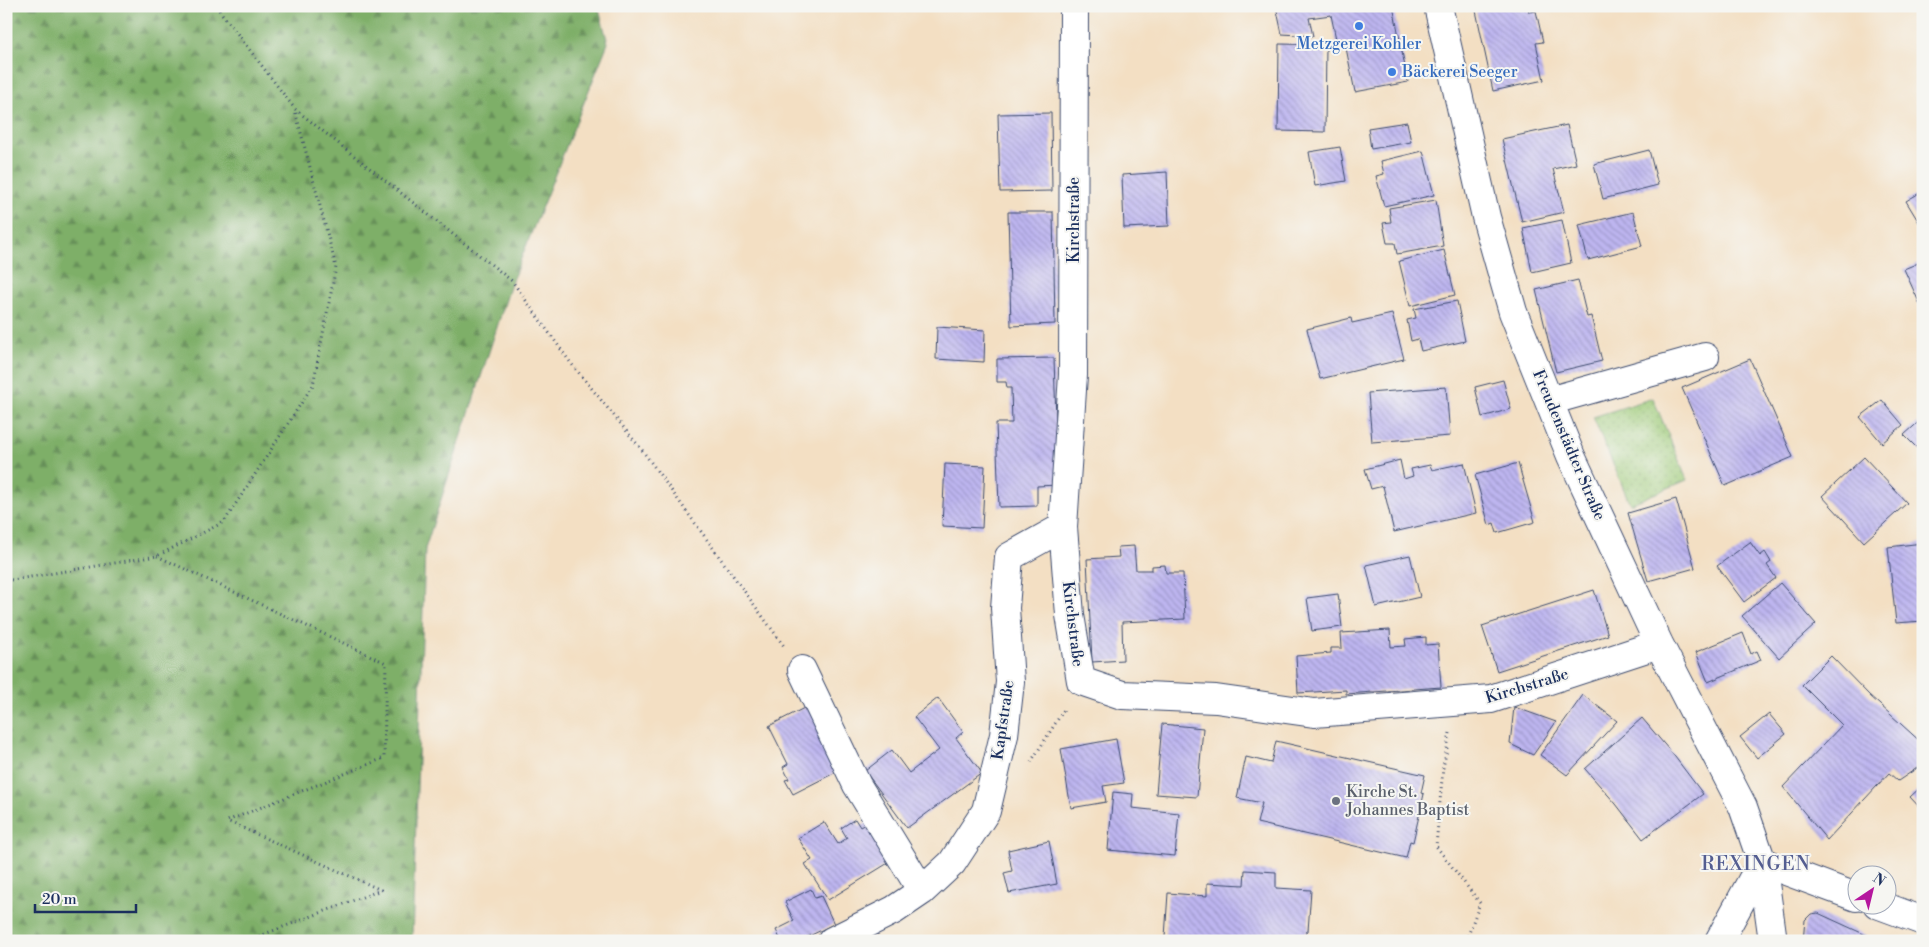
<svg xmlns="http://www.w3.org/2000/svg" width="1929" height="947" font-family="'Libre Bodoni',serif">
  <defs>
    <pattern id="forest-firs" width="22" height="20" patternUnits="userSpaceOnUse" patternTransform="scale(1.25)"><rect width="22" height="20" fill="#7eaf68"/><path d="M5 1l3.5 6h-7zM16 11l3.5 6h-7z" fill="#668f59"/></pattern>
    <pattern id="park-dots" width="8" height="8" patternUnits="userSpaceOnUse" patternTransform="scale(1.25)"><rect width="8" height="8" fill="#9ecb78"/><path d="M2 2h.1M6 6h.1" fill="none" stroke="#80a566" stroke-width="1.8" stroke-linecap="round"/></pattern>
    <pattern id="building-back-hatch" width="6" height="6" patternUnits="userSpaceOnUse" patternTransform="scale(1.25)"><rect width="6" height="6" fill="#beb6f0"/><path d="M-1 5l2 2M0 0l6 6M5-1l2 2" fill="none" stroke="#9a94c6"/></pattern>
  </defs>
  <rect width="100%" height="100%" fill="#f6f6f2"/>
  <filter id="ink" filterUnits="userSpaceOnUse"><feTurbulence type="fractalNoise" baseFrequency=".02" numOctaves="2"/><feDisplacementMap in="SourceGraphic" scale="10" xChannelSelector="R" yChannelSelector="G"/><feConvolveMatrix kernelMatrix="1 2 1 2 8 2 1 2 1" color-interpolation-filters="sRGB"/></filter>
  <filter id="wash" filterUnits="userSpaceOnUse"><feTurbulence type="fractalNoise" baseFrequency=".0096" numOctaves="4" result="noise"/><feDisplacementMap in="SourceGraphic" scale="20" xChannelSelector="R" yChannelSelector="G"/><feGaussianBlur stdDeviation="1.12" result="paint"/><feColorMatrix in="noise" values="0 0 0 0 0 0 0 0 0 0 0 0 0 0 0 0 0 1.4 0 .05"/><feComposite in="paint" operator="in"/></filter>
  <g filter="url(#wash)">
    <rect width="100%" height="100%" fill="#f3dfc3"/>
    <path fill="url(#forest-firs)" stroke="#4c6f63" d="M6,6H598L608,43L512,281L425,549L412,941H6Z"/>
    <path fill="url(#park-dots)" stroke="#5c7d6b" d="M1653,398L1687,480L1630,504L1593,417Z"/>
    <g id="blocks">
      <path fill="url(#building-back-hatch)" d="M1276,6H1393L1408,82L1355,92L1345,43L1337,44L1331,15L1309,18L1313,36L1282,34Z
        M1475,6H1528L1529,12L1536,11L1543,42L1536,43L1544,80L1493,91Z
        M1279,44L1326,45L1325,132L1278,131Z
        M1051,113L1052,191L1000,192L998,114Z
        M1407,122L1411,142L1371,149L1368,128Z
        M1567,125L1576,164L1553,169L1564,212L1522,222L1502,139Z
        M1340,147L1346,181L1315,186L1309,152Z
        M1649,150L1658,185L1603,199L1594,164Z
        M1423,151L1434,195L1384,206L1376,176L1384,174L1381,161Z
        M1167,172L1169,226L1124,228L1122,175Z
        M1923,191V229L1906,201Z
        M1436,200L1443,246L1397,254L1395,243H1387L1383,223L1391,222L1389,208Z
        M1008,212H1053L1055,324L1011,326Z
        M1633,212L1642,246L1588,260L1579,225Z
        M1562,220L1571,263L1532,272L1523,228Z
        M1444,250L1455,295L1410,306L1399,261Z
        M1923,261V311L1904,269Z
        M1578,280L1587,317L1591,316L1602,361L1556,372L1536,290Z
        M1457,301L1465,341L1421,351L1418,339L1411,341L1407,320L1416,318L1414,309Z
        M1392,314L1404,359L1320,379L1307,329L1351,318L1352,323Z
        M937,327L985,330L984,362L936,359Z
        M1054,358L1058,485L1037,486V506L999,507L996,423H1012L1011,388H1007L1006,382H997V359Z
        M1750,359L1793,457L1725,486L1682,388Z
        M1503,380L1511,409L1482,417L1475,387Z
        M1446,387L1450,436L1372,442L1368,393Z
        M1882,400L1903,425L1882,443L1860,417Z
        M1923,418V454L1904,435Z
        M1864,457L1907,503L1864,542L1822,496Z
        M1400,460L1404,479L1413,476L1411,469L1430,465L1432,470L1464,463L1476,513L1394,532L1383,486L1371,489L1365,469Z
        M1518,463L1535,522L1497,533L1494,523L1489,525L1475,475Z
        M945,464L985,466L982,528L942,526Z
        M1676,499L1695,568L1648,581L1628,513Z
        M1750,542L1760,556L1765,552L1771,562L1767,565L1776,578L1744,602L1717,566Z
        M1923,543V621L1896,623L1888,547Z
        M1134,546L1136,570H1152V566L1165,565L1166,573H1183L1185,619L1122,622L1123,660L1092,662L1087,559L1119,557L1118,547Z
        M1410,555L1420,597L1376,607L1366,565Z
        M1780,583L1816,624L1779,658L1742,616Z
        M1594,590L1608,635L1497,671L1482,626Z
        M1338,594L1342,627L1312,631L1307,598Z
        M1390,630L1391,647L1406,646L1405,639L1426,637V645L1438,644L1441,687L1346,694V690L1298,693L1296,656L1331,653V648H1342L1341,633Z
        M1743,633L1751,654L1757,651L1761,660L1708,682L1696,652Z
        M1831,656L1869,695L1923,744V764L1898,781L1889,773L1827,840L1783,787L1842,725L1802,685Z
        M1583,695L1617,721L1567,775L1540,755Z
        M938,698L963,732L956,738L982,773L907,828L865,771L892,750L909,773L939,750L914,717Z
        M810,705L842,769L793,794L785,780L789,779L783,767L788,764L769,726Z
        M1514,707L1556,722L1533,755L1510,744Z
        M1769,714L1786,734L1757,758L1740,737Z
        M1642,718L1675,757L1703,794L1643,839L1616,804L1585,769Z
        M1162,724L1203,728L1197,797L1156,794Z
        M1116,739L1124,783L1103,786L1106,802L1071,808L1061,749Z
        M1276,741L1425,775L1421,793L1424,794L1413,842L1410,841L1406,858L1257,823L1262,803L1237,798L1246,757L1271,763Z
        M1923,785V811L1910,797Z
        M1113,792L1133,794L1132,808L1179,813L1175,856L1108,850Z
        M855,819L860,827L874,819L898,857L828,900L805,864L812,860L798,838L824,822L838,844L847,838L841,828Z
        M1049,841L1057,884L1009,893L1004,873L1012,871L1008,850Z
        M1245,870L1276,872V888L1311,890L1308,931L1306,932V937L1328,938V941H1273L1267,939V941H1229L1165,937L1168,893L1207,896V883L1244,885Z
        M811,889L815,898L821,896L834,924L799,941H781L776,930L794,921L785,902Z
        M1818,913L1879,941H1803L1805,920L1811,914Z"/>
    </g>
  </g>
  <g filter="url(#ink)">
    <use href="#blocks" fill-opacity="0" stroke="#3b496d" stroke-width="1"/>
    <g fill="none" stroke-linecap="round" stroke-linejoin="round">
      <defs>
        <path id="minor" d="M1074,6L1073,375L1063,527L1070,615L1081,681L1122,695L1216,699L1314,713L1491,699L1659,644
          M1438,6L1486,217L1513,312L1571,456L1659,644L1743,807L1762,862L1773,941
          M1549,401L1705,357
          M802,670L857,785L922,891
          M1762,862L1856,897
          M1877,904L1923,921
          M832,941L894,910L922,891L952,863L986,811L1004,735L1010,682L1005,608L1009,557L1063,527
          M1719,941L1762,862"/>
      </defs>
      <use href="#minor" stroke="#3b496d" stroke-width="30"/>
      <path stroke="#3b496d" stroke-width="3" stroke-dasharray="1 4" stroke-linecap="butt" d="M216,6L295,109L512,281L570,362L642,450L784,646
        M157,556L386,663L384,758L227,821L381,890L246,941
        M6,579L12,580L157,556L224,522L313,385L336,267L295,110
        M1450,733L1443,768L1436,846L1480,903L1466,941
        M1031,762L1065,708"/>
      <use href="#minor" stroke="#fff" stroke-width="28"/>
    </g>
  </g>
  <g fill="#3f7fe0" stroke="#f6f6f2" stroke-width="2">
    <circle cx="1359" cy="26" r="5"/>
    <circle cx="1392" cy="72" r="5"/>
  </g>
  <circle fill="#6b7280" stroke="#f6f6f2" stroke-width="2" cx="1336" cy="801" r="5"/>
  <g text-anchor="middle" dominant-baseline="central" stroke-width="4" stroke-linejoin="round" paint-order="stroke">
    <g font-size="16" fill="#366cbe" stroke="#f6f6f2">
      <text x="1359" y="44">Metzgerei Kohler</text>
      <text x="1402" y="72" text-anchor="start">Bäckerei Seeger</text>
    </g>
    <g font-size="16" fill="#1b2f5e" stroke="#f6f6f2">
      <text transform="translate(1074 220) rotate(-90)">Kirchstraße</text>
      <text transform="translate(1569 445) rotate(67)">Freudenstädter Straße</text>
      <text transform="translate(1073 624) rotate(83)">Kirchstraße</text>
      <text transform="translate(1527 686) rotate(-17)">Kirchstraße</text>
      <text transform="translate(1003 720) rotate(-82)">Kapfstraße</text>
    </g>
    <g font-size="16" fill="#5b616d" stroke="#f6f6f2" text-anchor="start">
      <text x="1346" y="792">Kirche St.<tspan x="1346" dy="18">Johannes Baptist</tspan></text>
    </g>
    <g font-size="19" letter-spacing="1" fill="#545e91" stroke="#f6f6f2">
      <text x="1756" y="864">REXINGEN</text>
    </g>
  </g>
  <rect width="1929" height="947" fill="none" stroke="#f6f6f2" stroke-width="25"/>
  <g transform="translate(1872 890) rotate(35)"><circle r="24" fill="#f6f6f2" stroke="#9ea6b7"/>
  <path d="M0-4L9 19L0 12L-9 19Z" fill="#b5179e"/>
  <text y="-8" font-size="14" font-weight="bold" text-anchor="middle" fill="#1b2f5e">N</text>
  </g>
  <path d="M35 904v8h101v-8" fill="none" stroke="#1b2f5e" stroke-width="2.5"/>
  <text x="42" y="904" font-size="15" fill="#1b2f5e" stroke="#f6f6f2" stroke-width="4" paint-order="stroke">20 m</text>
</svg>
